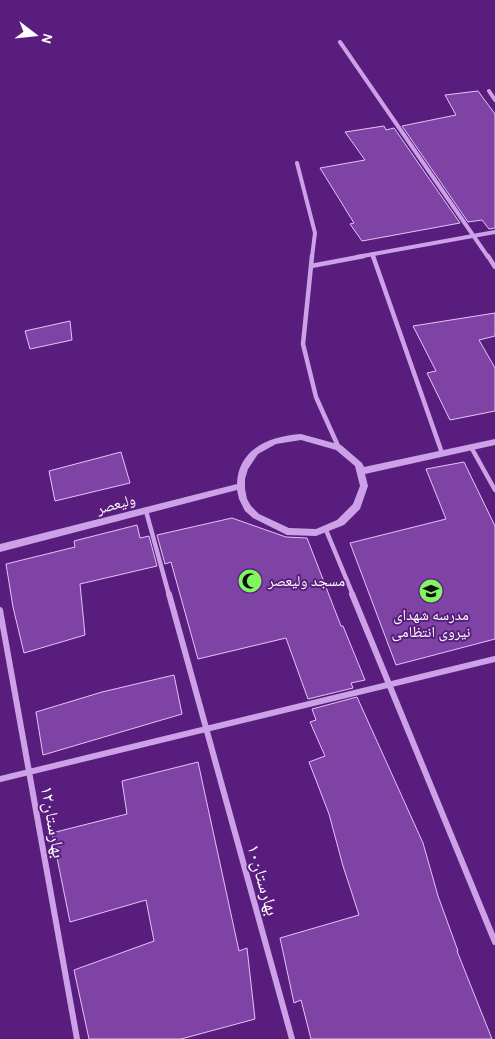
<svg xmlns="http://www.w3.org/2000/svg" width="495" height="1039" font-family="Karla,'Noto Naskh Arabic',sans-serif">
  <rect width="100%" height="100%" fill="#591e7d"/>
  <path fill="#7e43a5" stroke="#e2c5f6" d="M478,91L495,114V228L489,229L482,220L468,222L402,126L456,115L445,95Z
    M384,126L386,130L394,128L460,223L362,241L350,224L354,223L320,168L365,160L345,132Z
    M495,313V336L479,340L495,368V411L450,420L427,373L436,371L413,326Z
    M70,321L72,340L30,349L25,331Z
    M121,452L130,483L55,501L49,471Z
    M464,462L495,526V639L396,665L350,543L446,519L426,469Z
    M232,518L286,537L307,538L341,626H343L365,680L351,683L353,688L308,699L286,638L198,659L171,562L165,564L157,535Z
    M137,525L140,538L149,536L157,566L80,584L85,635L24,653L13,607L6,564L75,547L74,541Z
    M174,675L182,714L43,755L36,712L102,692Z
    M357,697L423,843L438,896L458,951H457L492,1039H311L301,1000L294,1003L280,938L359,915L343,866L329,814L309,762L325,756L310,722L316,720L312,709Z
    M198,762L239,951L247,948L255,1019L181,1039H89L74,970L154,941L146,900L70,922L52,833L127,814L122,781Z"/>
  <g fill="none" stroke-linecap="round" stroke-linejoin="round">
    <path stroke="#cca1e7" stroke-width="4" d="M340,42L488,257
      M489,91L495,100
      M297,163L315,233L312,257
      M372,254L373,257
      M357,257L495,232"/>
    <path stroke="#cca1e7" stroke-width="4.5" d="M312,256L303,344L316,397L338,446
      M373,256L442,453
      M488,256L495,267
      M311,266L364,256
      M471,447L495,490
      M146,511L169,595
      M326,530L353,595"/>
    <path stroke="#cca1e7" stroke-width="6" d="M169,594L292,1039
      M352,594L495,942
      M0,610L77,1039
      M0,779L495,659"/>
    <path fill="#cca1e7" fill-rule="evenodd" d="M301,434L341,445L362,463L364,467L495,439V445L365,474L368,486L360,509L344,525L316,536L287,535L253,518L245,511L239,499L237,490L0,552V544L237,484C238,448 271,436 301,434ZM301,440L336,450L355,466L360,486L353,504L337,520L316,529L289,528L259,514L251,506L247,499L245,489V479L248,469L258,454L276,444Z"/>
  </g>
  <defs>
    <symbol id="mosque-disc" viewBox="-11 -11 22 22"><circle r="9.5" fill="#82f660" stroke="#591e7d"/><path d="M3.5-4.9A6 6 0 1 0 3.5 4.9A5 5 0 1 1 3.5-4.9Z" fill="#111"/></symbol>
    <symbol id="school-disc" viewBox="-11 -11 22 22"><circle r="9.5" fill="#82f660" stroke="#591e7d"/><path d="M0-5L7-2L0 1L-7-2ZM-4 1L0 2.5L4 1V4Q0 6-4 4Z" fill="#111"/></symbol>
  </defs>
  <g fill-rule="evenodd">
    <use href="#mosque-disc" x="236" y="567" width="28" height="28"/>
    <use href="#school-disc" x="417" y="577" width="28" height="28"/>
  </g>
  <g text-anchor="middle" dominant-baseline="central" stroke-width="4" stroke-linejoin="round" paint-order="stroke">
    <g font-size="15" fill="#fff" stroke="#591e7d">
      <text transform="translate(116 504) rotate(-15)">ولیعصر</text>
    </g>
    <g font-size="15" fill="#fff" stroke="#591e7d" text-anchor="start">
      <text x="268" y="581">مسجد ولیعصر</text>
      <text x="431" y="615" text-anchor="middle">مدرسه شهدای<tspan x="431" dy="17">نیروی انتظامی</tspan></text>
    </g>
    <g font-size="18" fill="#fff" stroke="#591e7d">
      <text transform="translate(53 822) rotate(80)">بهارستان۱۲</text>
      <text transform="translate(263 880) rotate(74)">بهارستان۱۰</text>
    </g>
  </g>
  <g transform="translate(35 35) rotate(106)" stroke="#591e7d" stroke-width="4" paint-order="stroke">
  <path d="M0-4L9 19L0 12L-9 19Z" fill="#ffffff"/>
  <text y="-8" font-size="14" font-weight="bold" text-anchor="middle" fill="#ffffff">N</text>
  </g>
</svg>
